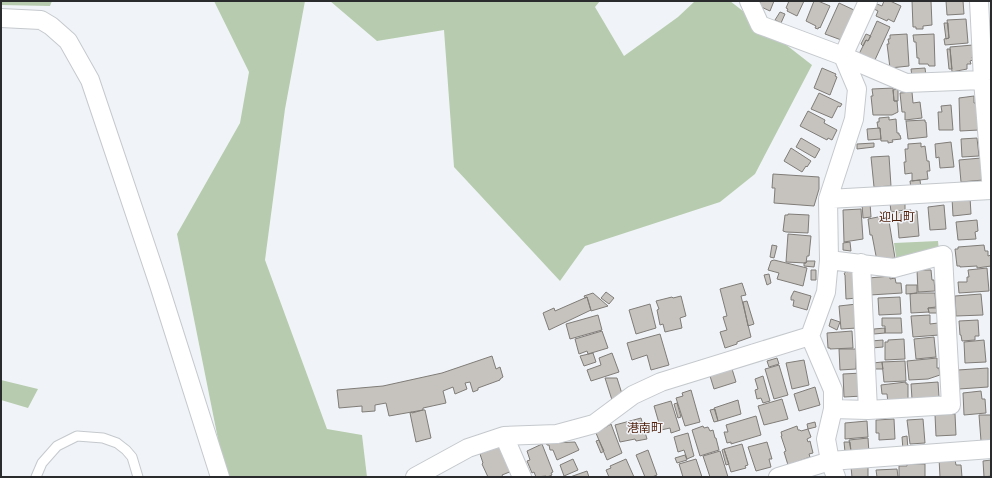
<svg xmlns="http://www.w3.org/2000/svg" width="992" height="478" font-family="'Nunito Sans','Noto Sans JP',sans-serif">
  <rect width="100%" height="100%" fill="#f0f4f8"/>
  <path fill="#b7ccae" d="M1,1H52L50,6L1,5Z
    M214,1H305L285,109L265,260L327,429L362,435L367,477H228L222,459L177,234L240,123L249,72Z
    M330,1H600L595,7L624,56L678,17L695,1H730L812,65L755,174L720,202L585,246L560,281L454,167L444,30L377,41Z
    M938,241L939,251L897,263L894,243Z
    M1,380L38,389L28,408L1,400Z"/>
  <path fill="#c6c2be" stroke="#807c78" d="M761,1H774L770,11L759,6Z
    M789,1H804L797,16L787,11L788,9L786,8Z
    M814,1H818L830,6L820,28L819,27L818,29L815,28L816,26L806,21Z
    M884,1H890L901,6L894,22L888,19L887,21L876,16L878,11L874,9L877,4L882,6Z
    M912,1H931L932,25L923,26V29H916V27H913Z
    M946,1H963L964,14L947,15Z
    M839,3L854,10L852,14L856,15L844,41L825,34Z
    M780,12L785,14L781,23L775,20Z
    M966,19L968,43L945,45L944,39L949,38L947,20Z
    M877,21L890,27L874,62L859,54L866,40L868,41Z
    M944,23H948L949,38L946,39Z
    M866,34L871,36L868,41L866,40L863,46L861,44Z
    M907,34L909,66L890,68L887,44H889L888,39H890V35Z
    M934,34L935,66H929L928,64H919V58H917L916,42H914L913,35Z
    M973,45L974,57H972L973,60L970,61L971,64H967V69L952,72L950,47Z
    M947,49H950L952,69H949Z
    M822,68L836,74L835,76L837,77L830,95L814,88Z
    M925,68L926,76L912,77L911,69Z
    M893,88L894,101H897L898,112L892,115H873L871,96H873L872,89Z
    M898,89V101H894L893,90Z
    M912,92L913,103L920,102L922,118L905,120V112H902L900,93Z
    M819,93L842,104L840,107L838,106L832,118L811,109Z
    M974,96V103H977L979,130L960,131L959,98Z
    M951,105L953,130H939L938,112H942L941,106Z
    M808,111L825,120L824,123L837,130L832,140L828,138L827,140L800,126Z
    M889,117V120L896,119L897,133H899V135H900L901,139L892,140L893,142L888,143V141H881L880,128H878L877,122H879V118Z
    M925,120V122H926L927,137L908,139L906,121Z
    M880,128L881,139L868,140L867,129Z
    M801,138L820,149L815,158L796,147Z
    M977,138L979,156L962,157L961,139Z
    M951,142L954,167L940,168L939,157L936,158L935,144Z
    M874,143V147L857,149V144Z
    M921,143V147L925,146L927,161H929L930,171H927L928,179L912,181V173L905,174L904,162H906L905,149H908V144Z
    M791,148L811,161L807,167L806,166L802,172L784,161Z
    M889,156L891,186L874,187L871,157Z
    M981,158L983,180L961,182L959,160Z
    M773,174L819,177V189L814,206L774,203L775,188H772Z
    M920,180L921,188L911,189L910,181Z
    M970,197L971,214L953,216L952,198Z
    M905,201V210L891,212L890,203Z
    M870,203L871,217L863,218L862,204Z
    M944,205L946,229L930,230L928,207Z
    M861,209L863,239L844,242L843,210Z
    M906,210H911V212L917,211L919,236L899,238L897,213L906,212Z
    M788,214L809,215L808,233L786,232L783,231L785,215H788Z
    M888,215L895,258L877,261L872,235H870L868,219Z
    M977,220L978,231L975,232L976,239L958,240L956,222Z
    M788,234L811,236L809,256H807L806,263L786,262Z
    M850,242L851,251L843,250V243Z
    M772,245L777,246L774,258L770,257Z
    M984,245L985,251H988V256L991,255V266L977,268V266L960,267V266H957L955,249H958V247Z
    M774,260L807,268L803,286L777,279L779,273L768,270L771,261Z
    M807,261H815L814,267L804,266V263H806Z
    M851,268L856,275L857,298L846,299L845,275L844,274L846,271L848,272Z
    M987,268L989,291L959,293L958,282H967V277H969L968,270Z
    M811,270H816V280H811Z
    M917,270H931L932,280H934L935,291L918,292Z
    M769,274L771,283L767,285L764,275Z
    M890,276V279L895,278L896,283H901L902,293L870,295L869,278Z
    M742,283L746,295L741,296L751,337L737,342V344L725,348L720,332L727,330L723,317L727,316L720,289Z
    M906,285H917V293L906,294Z
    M794,291L811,296L807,310L793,306L794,300H791V297Z
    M606,292L614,298L609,304L601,298Z
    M593,293L608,306L591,311L587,297L585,298L584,296Z
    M917,293H935L936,307L928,308L929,312L911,313L910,294Z
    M981,294L983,315L956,316L955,296Z
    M681,296L686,316L680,318L682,328L665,332L663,324L660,325L657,310L659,309L656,301L672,297L673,298Z
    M587,297L591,310L549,330L543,313L554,308L555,311Z
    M900,297L901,314L879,315L878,298Z
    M747,301L754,324L748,326L743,302Z
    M650,304L656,328L636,334L629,310Z
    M857,304V328L841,329L839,306Z
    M928,308H939V313H929Z
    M598,315L602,330L570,339L566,324Z
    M930,315V324L938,323L939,335L913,337L911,316Z
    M882,318H901L902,333H885V326H882Z
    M831,319L840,322L837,330L829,326Z
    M978,320L979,336H975V340L962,341L961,335H960L959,321Z
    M885,328V333L874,334V329Z
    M602,331L608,348L588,354L587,351L579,354L575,339Z
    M852,331L853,348L830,349V348H828L827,333Z
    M660,334L669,365L651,370L647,355L632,360L627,343Z
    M934,337L936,357L916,359L914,339Z
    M904,339L905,359L885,360V342H888V340Z
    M883,340V347L872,348L871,341Z
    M984,340L986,362L965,363L964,342Z
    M839,349H856V369L840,370Z
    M593,353L596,362L584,366L580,356Z
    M612,353L619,372L591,381L587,370L601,365L599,358Z
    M492,356L496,369L500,367L503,377L500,379V380L478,388V390L473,392L470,382L465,383L467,389L455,394L453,387L443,391L446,403L423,408V410L389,416L386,403L375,405V411L362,412V406L339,408L337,390L383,386L442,373Z
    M777,358L779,364L769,367L767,361Z
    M937,358V368H939L940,375L928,379L909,380L907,361Z
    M804,360L809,385L792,389L786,363Z
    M905,361L906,381L884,382L882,362Z
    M882,362L883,369H873V363Z
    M779,365L788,395L774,399L765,369Z
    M988,368V387L959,389L958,370Z
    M732,369L736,382L714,389L710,376Z
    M862,373L863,396L844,397L843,374Z
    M763,376L770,401L763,403L761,398L757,399L755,390L758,389L755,379Z
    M605,378H617L623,397L612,400Z
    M906,382V384H908V399L888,403L887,394H882L881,385Z
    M938,382L939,397L912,399L911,384Z
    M815,387L820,405L799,411L794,394Z
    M691,390L700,422L685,426L676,398L683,396L682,393Z
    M981,391L982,399H985L986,413L964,415L963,393Z
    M782,399L788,419L764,425L758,406Z
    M738,400L741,414L718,421L714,408Z
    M671,401L680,430L671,433L670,428L661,430L654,406Z
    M677,403L681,417L678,418L674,404Z
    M715,409L718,421L714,422L710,410Z
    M423,410H425L431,438L416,442L410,413L412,412V413Z
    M955,414L956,435L936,436L935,415Z
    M979,415H991V440L981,441Z
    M756,416L761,435L731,444V442L727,443L724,432H728L726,425Z
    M641,418L647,439L636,441L635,439L620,442L615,425Z
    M894,419L895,439L879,440V433H876V420Z
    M923,419L925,443L910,444L907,420Z
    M867,421L868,437L845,439V423Z
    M815,422L816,427L808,429L807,424Z
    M611,424L622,453L607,460L596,433Z
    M703,426L704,428L708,427L710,431L713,430L715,438H716L719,450L700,456L692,430Z
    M797,426L798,430H800L801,431L808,429L811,437L807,439L808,442L810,441L813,453L809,454L810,457L788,465L784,452L786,451L781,436H782L781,432Z
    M688,433L694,456L687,459L684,450L678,452L674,437Z
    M907,436L908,450H903L902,437Z
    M868,438L869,453L851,451L849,440Z
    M545,440L554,443L575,442L579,450L557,460L553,450H550L549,445H547Z
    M599,440L604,451L601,453L596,441Z
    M767,442L772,459H769L771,467L756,471L748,447Z
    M844,442H850L851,451L845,452Z
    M542,444L553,472L551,473L552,475L547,477L546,476L536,477L534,472L532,473L527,461L530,460L527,451Z
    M742,444L748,465L745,466L746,468L731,472L724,449Z
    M500,445L512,471L502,475L503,477H488L482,464L483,463L480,454Z
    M724,449L729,464L726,465L722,450Z
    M648,450L657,475L652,477H645L636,455Z
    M720,451L728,477H710L703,456Z
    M685,455L687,460L677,463L675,458Z
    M939,458L955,460L956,465H961L962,477H940Z
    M573,459L578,470L564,476L560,465Z
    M626,459L634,477H609L606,470L611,468L610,466Z
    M696,459L702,477H683L679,464Z
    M991,460V476L984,477L983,461Z
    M907,464H925V477H899V466H907Z
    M868,466V477H852L851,467Z
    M897,469L898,477H877L876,470Z
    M587,471L589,477H570Z"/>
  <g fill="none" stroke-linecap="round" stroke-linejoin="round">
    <defs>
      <path id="lane" d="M36,477L42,463L57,446L77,436L103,438L117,443L126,450L132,457L138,477"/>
      <path id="street" d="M749,1L760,25L843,56L906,83L983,80
        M979,1L983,80L991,180
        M1,18L41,20L51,26L68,41L90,80L159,285L220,477
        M828,199L991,190
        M829,260L894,268L943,255L951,405L868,410L833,409
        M861,263L868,410
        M504,436L522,477
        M415,477L468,448L504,436L557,434L594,424L633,395L661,382L810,336
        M778,477L830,461L991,449
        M836,477L830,461L826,439L833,409V390L810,336L826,292L829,260L828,199L854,119L857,89L843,56L868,1"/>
    </defs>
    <use href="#lane" stroke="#c5c9cd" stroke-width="11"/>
    <use href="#street" stroke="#c5c9cd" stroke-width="20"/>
    <use href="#lane" stroke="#fff" stroke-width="9"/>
    <use href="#street" stroke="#fff" stroke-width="18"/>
  </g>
  <g text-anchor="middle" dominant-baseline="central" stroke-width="3" stroke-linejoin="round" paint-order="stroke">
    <g font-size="12" fill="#4e1d08" stroke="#f0f4f8">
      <text x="897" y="217">迎山町</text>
      <text x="645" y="428">港南町</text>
    </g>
  </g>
  <rect width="992" height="478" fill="none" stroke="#2a2b2d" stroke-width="4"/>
</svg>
